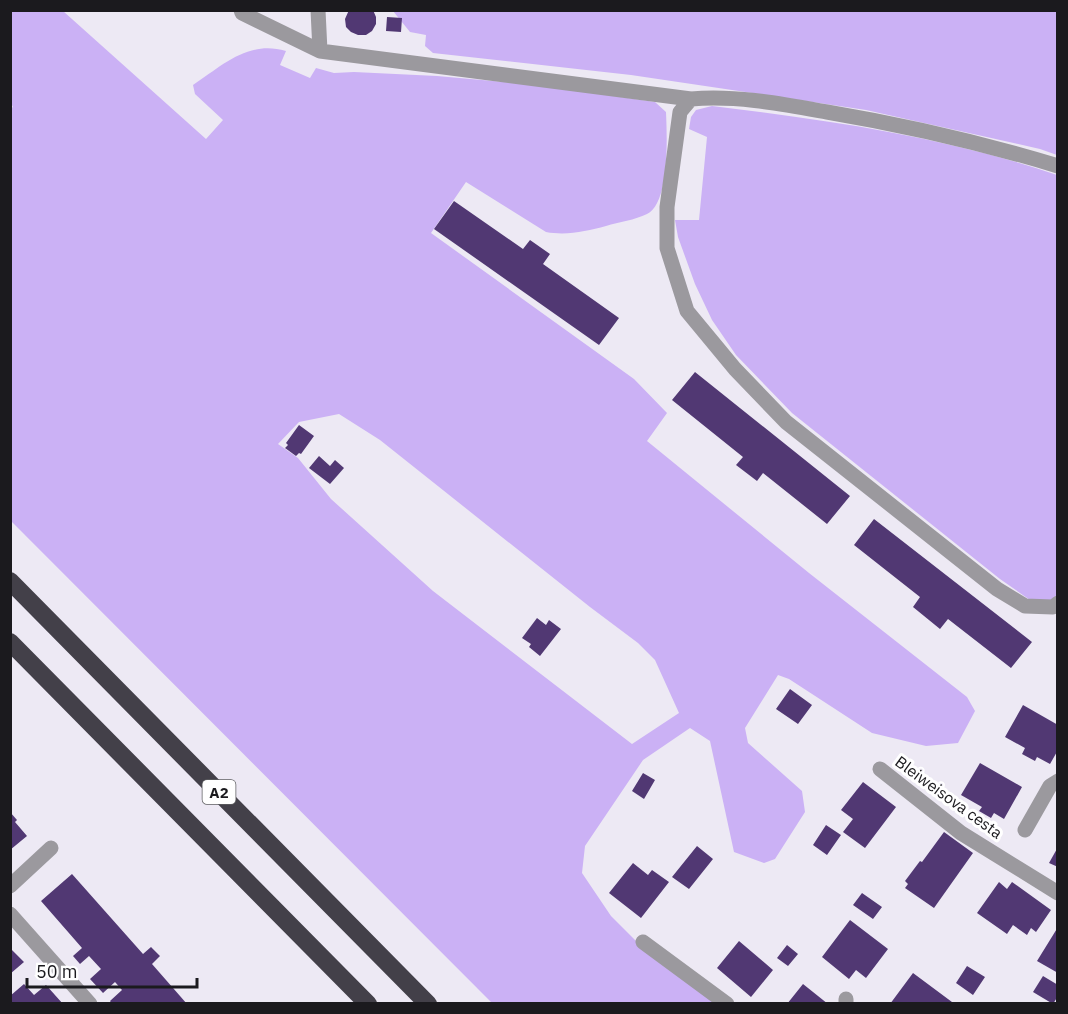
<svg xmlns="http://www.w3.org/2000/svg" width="1068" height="1014" font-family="'IBM Plex Sans',sans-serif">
  <rect width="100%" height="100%" fill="#ede9f4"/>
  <path fill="#cbb1f5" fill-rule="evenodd" d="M10,11H63L206,139L223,120L195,94L193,85C223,65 248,40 286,51L280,65L310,78L316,68L334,73L354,72L437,76L539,85L655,102L666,112C667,135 670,203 647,214C635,220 619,222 606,226C587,231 567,236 546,232L466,182L431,233L634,379L667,413L647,441L809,573L967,697L975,711L958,743L926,746L872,733L789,679L778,675L745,728L748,743L802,791L805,812L775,859L764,863L734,852L710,741L690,728L643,760L585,846L582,873L611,916L647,952L717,1003H492L11,521L10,109L13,107L10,101ZM339,414L380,440L590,607L638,643L655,660L679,713L632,744L433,591L331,499L298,458L278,444L299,422Z
    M393,11H1057V155L1040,149L866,110L631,75L433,53L425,46L426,35L410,32Z
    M712,106C829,120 946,137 1057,175V595L1049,602L1030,600L1000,579L792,413L736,355L712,320L695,284L678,237L675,220H699L707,137L689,129L691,117L696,110Z"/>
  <path fill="#513873" d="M349,10H373L376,17V24L372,31L366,35H358L351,32L346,27L345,19Z
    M387,17L402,18L401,32L386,31Z
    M454,201L523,249L530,240L550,254L543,264L619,318L599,345L434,229Z
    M695,372L850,496L827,524L763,473L757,481L736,465L743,457L672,400Z
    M299,425L314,436L301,454L299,453L296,456L285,448L288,445L286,443Z
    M319,456L330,466L335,460L344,468L330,484L309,468Z
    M874,519L1032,642L1011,668L948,619L940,629L913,607L920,597L854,545Z
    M537,618L546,625L549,620L561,629L540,656L529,647L531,644L522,638Z
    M790,689L812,705L798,724L776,709Z
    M1023,705L1058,725V750L1050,764L1037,757L1035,761L1022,754L1025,748L1005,737Z
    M980,763L1022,787L1004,819L994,813L991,818L979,811L982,807L961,795Z
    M643,773L655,780L644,799L632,791Z
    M863,782L896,807L865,848L843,832L853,819L841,810Z
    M10,812L17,820L15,822L27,836L10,850Z
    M826,825L841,835L827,855L813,845Z
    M944,832L973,853L934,908L905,888L908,884L905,881L920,861L922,862Z
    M697,846L713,859L689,889L672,877Z
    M1058,847V867L1049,863Z
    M633,863L648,875L652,870L669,882L641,918L609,893Z
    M72,874L143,954L151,947L160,956L152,964L187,1004H112L110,1001L122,990L115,982L103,993L90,979L101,969L89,956L80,964L73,956L82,948L41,901Z
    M999,882L1007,889L1012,882L1051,910L1036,932L1031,928L1027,935L1013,925L1007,934L977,913Z
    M862,893L882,907L873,919L853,905Z
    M850,920L888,949L866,978L856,970L849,979L822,957Z
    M1058,927V973L1037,961Z
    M739,941L773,970L751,997L717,968Z
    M787,945L798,954L788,966L777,958Z
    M10,948L24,962L10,974Z
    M967,966L985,977L973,995L956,983Z
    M913,973L952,1002L950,1004H890Z
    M1043,976L1058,985V996L1053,1004L1033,992Z
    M24,984L34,995L46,985L63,1004H10V996Z
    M803,984L828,1004H787Z"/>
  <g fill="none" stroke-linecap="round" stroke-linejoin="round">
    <path stroke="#9b999e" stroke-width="15" d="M241,10L242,13L320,51L691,99
      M318,10L320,51
      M1058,166C982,143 904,125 827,112C782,104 736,95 691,99L680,112L667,207V248L687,311L735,369L786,422L997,589L1025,606L1053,607L1058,603
      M880,769L961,833L1058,893
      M1025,830L1050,786L1058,781
      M10,886L51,848
      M10,914L90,1004
      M643,942L727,1004
      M846,999V1004"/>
    <path stroke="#434049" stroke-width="18" d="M10,581L428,1004
      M10,642L368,1004"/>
  </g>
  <g text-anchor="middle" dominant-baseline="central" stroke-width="6" stroke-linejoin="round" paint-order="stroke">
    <rect fill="#fff" stroke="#5f5f62" stroke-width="1.5" x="202.5" y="780" width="33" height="24" rx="4.5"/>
    <g font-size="15" font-weight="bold" fill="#1b1a1e">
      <text x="219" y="792">A2</text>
    </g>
    <g font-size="16" fill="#1b1a1e" stroke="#fff">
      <text transform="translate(949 797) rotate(36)">Bleiweisova cesta</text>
    </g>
  </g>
  <rect width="1068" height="1014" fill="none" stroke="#1b1a1e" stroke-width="24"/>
  <path d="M27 978v9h170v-9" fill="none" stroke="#1b1a1e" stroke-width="3"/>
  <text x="36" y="978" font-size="18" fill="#1b1a1e" stroke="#ffffff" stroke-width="4.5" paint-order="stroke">50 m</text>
</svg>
